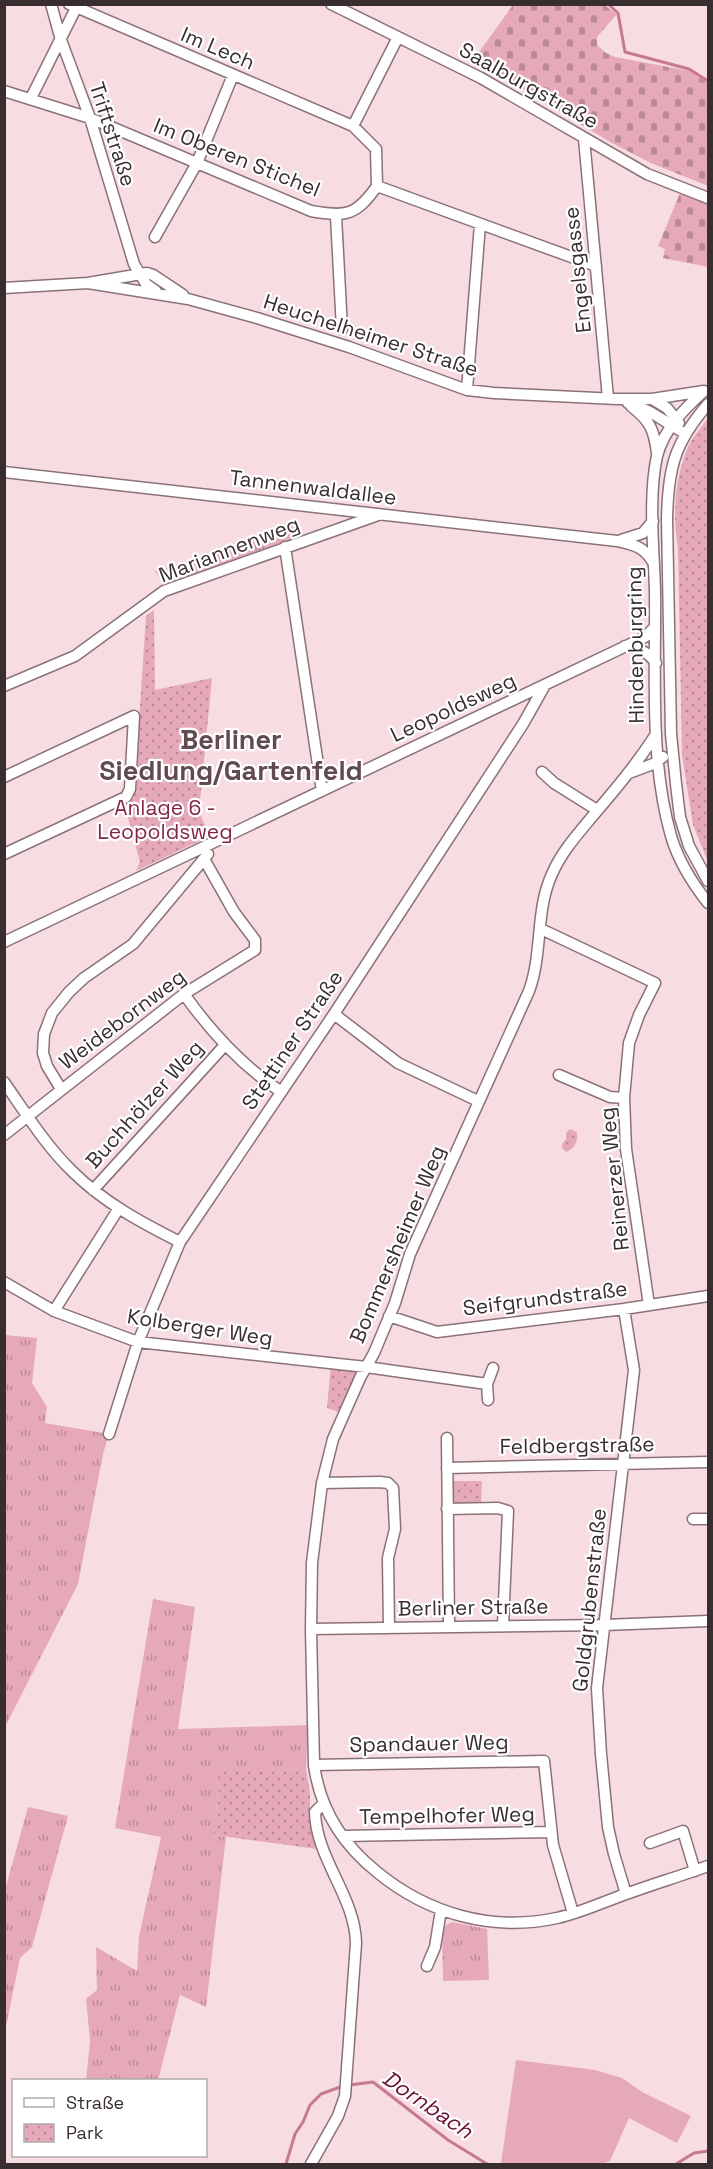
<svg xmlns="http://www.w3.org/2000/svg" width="713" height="2169" font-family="'Space Grotesk',sans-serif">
  <defs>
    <pattern id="grass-tufts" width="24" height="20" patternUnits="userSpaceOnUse" patternTransform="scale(1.5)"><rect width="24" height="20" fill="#e6a9b8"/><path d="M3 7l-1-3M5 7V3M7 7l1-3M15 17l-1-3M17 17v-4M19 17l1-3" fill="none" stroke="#bb8a96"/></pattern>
    <pattern id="cemetery-stones" width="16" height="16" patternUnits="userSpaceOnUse" patternTransform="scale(1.5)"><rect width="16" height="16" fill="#e6a9b8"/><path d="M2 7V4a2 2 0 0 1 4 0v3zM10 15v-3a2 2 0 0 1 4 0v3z" fill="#bb8a96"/></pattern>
    <pattern id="park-dots" width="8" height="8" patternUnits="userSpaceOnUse" patternTransform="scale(1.5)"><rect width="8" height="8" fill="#e6a9b8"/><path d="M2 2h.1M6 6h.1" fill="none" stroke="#bb8a96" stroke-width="1.8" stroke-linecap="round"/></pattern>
  </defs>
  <rect width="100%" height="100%" fill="#f7dce2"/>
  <path fill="url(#grass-tufts)" d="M291,522L297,537L165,585L155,571L243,545Z
    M5,1335L37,1338L32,1383L47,1407L45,1423L109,1434L103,1454L78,1584L5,1727Z
    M153,1599L195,1607L178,1729L308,1725L306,1769L221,1772L213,1835L226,1837L206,2007L180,1995L158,2080H86L90,2041L86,1999L97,1990L96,1947L137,1971L139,1936L161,1837L115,1828Z
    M28,1807L68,1816L32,1947L20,1958L5,2031V1890Z
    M452,1922L487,1929L489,1980L443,1981L442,1930L446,1925Z"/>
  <path fill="url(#cemetery-stones)" d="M513,5H604L617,14L597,37V45L606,53L615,57L690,71L708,83V186L651,163L610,142L474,59Z
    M680,193L708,204V267L663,258L665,249L658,246Z"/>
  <path fill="url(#park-dots)" d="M708,418V862L693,825L682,755L678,547C672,515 675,475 689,445C694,435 702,427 708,418Z
    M154,610L155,690L212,678L199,812L210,836L136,871L140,862L124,803L134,798L146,616Z
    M570,1129L577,1132C578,1141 575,1149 566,1152L562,1148V1144L566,1139V1133Z
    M331,1364L366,1367L345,1414L327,1408Z
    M450,1481H482L481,1506L457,1507L450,1500Z
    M306,1769L310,1793V1822L317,1849L213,1835L221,1771Z"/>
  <path fill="#e6a9b8" d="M516,2060L595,2070L622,2078L642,2092L691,2116L677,2143L629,2118L610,2161L601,2164L501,2163Z"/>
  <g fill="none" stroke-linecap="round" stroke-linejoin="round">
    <path stroke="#c7798f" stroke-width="3" d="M608,4L618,13L625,52L689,69L708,81
      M349,2085L373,2082L448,2140L487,2164
      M286,2164L295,2134L303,2122L310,2105L321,2094L343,2086
      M676,2164L694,2153L708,2151"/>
    <defs>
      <path id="minor" d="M51,4L61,40L90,118L134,264L146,284L156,291
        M331,4L481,78L647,174L708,198
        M4,91L90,118L311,211C346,217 356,216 377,186L376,149L353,126L69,4
        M31,98L78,4
        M353,126L398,37
        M584,139L608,398
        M377,186L596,266
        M336,216L342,329
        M155,237L197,163L233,75
        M88,283L188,299L257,318L349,347L467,390L494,393L617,399H652L704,391
        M4,288L88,283L147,273L153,275L183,295
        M467,390L480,224
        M704,391C684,409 664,429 657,456C648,497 654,551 655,592C656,673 649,758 671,836C678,860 693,884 708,903
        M652,399L667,408L679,423
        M628,403C653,410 663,422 685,433
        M708,404C674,443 668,469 667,519L671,734L676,784L680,817L689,846L708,881
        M631,406C650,421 654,429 657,453
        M4,472L617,541C635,545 645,547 654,564
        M621,540L643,533L653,521
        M285,547L322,791
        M625,646C640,649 647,651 656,663
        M4,686L75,656L164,591L378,515
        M656,734C637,764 614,791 591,818C576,836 561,853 552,874C535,911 543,953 529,991L410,1254L395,1303L374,1353L360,1378L333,1439L322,1483L312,1563L311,1629L314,1765C320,1809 342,1844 377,1872C428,1914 492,1932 557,1918C580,1913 603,1902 626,1894C653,1884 681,1876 708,1866
        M542,772L554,783L597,810
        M629,773L653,764L663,757
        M4,777L134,716L130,789L126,797L4,854
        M541,929L655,983L639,1015L629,1043L624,1098L626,1149L649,1305
        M4,942L645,637L655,627
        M184,994C211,1032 241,1065 280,1091
        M334,1014L398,1063L478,1101
        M559,1075L610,1097L624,1098
        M4,1082C25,1112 46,1146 72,1171C103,1202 142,1223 180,1242
        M61,1089L47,1066L43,1053L44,1034L52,1013L69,992L84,978L133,944L208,854
        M4,1135L184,994L255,950V940L234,912L204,859
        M93,1190L225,1045
        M4,1282L54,1311L138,1342L366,1367L487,1384L493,1368
        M624,1309L634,1370L597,1688L601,1754L608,1827L614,1854L626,1894
        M54,1311L119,1208
        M389,1316L437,1332L624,1309L708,1296
        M487,1384L488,1400
        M109,1434L138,1342L180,1242L334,1014L523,724L545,685
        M447,1438L449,1626
        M447,1468L708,1462
        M322,1483L380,1482L388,1483L393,1488L395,1529L388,1558L389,1628
        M447,1509L498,1508L508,1511L503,1625
        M693,1519H708
        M311,1629L604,1625L708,1621
        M314,1765L544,1761L553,1845L573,1913
        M343,1836L551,1832
        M650,1843L683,1831L695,1871
        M427,1966L435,1947L441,1910
        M311,2164L338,2116L345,2096L356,1943C355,1896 316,1859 315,1812L323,1804"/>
    </defs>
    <use href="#minor" stroke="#8a7278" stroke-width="13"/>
    <use href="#minor" stroke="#fff" stroke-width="10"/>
  </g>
  <g text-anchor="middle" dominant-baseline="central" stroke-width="4.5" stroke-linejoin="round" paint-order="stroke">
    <g font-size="21" fill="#382e30" stroke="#fff">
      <text transform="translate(218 48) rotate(23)">Im Lech</text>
      <text transform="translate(529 85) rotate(29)">Saalburgstraße</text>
      <text transform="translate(113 134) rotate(72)">Triftstraße</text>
      <text transform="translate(237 157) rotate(22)">Im Oberen Stichel</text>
      <text transform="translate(577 270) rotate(-96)">Engelsgasse</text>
      <text transform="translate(371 335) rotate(18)">Heuchelheimer Straße</text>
      <text transform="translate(313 487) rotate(7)">Tannenwaldallee</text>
      <text transform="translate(229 549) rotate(-21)">Mariannenweg</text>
      <text transform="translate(635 645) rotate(-91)">Hindenburgring</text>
      <text transform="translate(453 707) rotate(-25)">Leopoldsweg</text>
      <text transform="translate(122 1019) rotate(-37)">Weidebornweg</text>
      <text transform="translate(292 1040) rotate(-56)">Stettiner Straße</text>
      <text transform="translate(144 1104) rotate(-48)">Buchhölzer Weg</text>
      <text transform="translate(614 1179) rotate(-96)">Reinerzer Weg</text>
      <text transform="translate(397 1244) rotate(-67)">Bommersheimer Weg</text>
      <text transform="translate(545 1298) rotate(-7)">Seifgrundstraße</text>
      <text transform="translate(200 1327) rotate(9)">Kolberger Weg</text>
      <text transform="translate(577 1445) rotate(-1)">Feldbergstraße</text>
      <text transform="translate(589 1600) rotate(-84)">Goldgrubenstraße</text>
      <text transform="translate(473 1607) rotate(-1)">Berliner Straße</text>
      <text transform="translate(429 1743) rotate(-1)">Spandauer Weg</text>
      <text transform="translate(447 1815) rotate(-1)">Tempelhofer Weg</text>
    </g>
    <g font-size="21" fill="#822547" stroke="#fff">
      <text x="165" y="807">Anlage 6 -<tspan x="165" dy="24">Leopoldsweg</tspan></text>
    </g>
    <g font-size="22" font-style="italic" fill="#6d0e36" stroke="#fff">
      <text transform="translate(428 2104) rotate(34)">Dornbach</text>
    </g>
    <g font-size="27" font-weight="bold" fill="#614b50" stroke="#fff">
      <text x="231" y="739">Berliner<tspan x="231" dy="31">Siedlung/Gartenfeld</tspan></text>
    </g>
  </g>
  <rect width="713" height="2169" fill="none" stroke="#382e30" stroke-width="12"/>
  <rect x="12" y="2079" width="195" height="78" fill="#ffffff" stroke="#afabac" stroke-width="1.5"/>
  <rect x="24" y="2098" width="30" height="9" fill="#ffffff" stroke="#afabac" stroke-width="1.5"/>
  <text x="66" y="2109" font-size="18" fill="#382e30">Straße</text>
  <rect x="24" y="2124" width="30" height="18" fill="url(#park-dots)" stroke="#afabac" stroke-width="1.5"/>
  <text x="66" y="2139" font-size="18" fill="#382e30">Park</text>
</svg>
